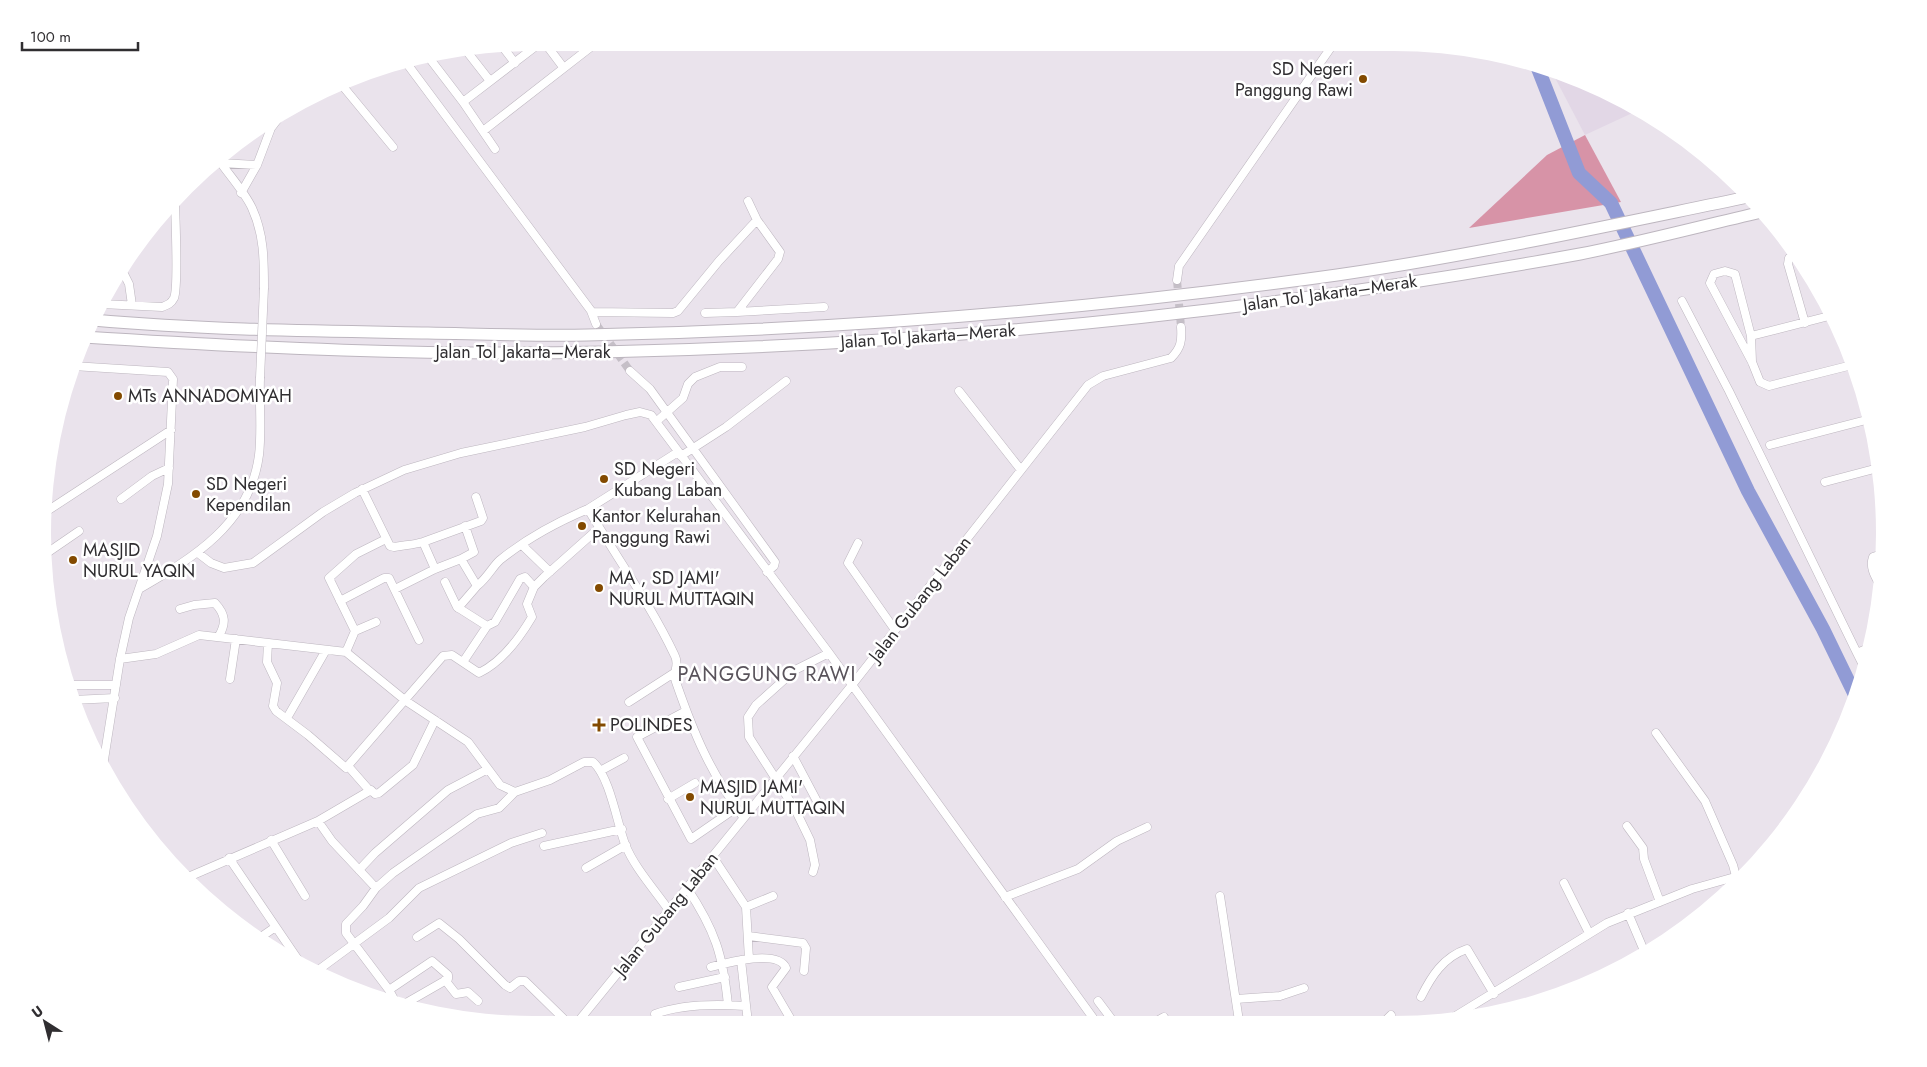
<svg xmlns="http://www.w3.org/2000/svg" width="1927" height="1067" font-family="Jost,sans-serif">
  <rect width="100%" height="100%" fill="#eae3ec"/>
  <path fill="#e2d7e6" d="M1552,72L1639,108L1641,109L1585,135Z"/>
  <path fill="#d793a7" d="M1585,135L1621,202L1469,228L1547,155Z"/>
  <g fill="none" stroke-linecap="round" stroke-linejoin="round">
    <path stroke="#919bd5" stroke-width="14" d="M1537,66L1579,173L1611,203L1748,491L1823,629L1856,697"/>
    <path stroke="#c5bfc7" stroke-width="8" stroke-dasharray="8 4" stroke-linecap="butt" d="M1177,280L1181,327
      M596,324L630,371"/>
    <defs>
      <path id="minor" d="M545,43L563,67
        M502,46L515,63
        M465,49L490,81
        M427,55L463,102L495,149
        M405,61L592,312L673,313L678,311L719,261L757,220L748,201
        M341,84L393,147
        M463,102L540,43
        M483,131L596,43
        M218,159C229,175 244,191 252,208C264,234 264,260 264,288
        M221,163L257,165
        M241,193L257,165L271,128L284,111
        M1796,255L1789,258L1788,264L1805,323
        M121,268L129,284L132,305
        M1177,280L1179,266L1334,43
        M1682,301L1729,391L1857,653
        M102,304L162,307C167,305 171,304 174,298C179,287 175,216 175,199
        M591,311L596,324
        M737,312L824,307
        M705,313L737,312L778,259L780,252L757,220
        M1751,336L1833,315
        M1752,362L1751,336L1735,274L1725,271L1714,274L1710,283L1752,362L1760,382L1769,386L1852,365
        M73,366L168,372L173,379L168,484L157,536L129,618L120,659L103,766
        M630,371L650,389L775,562L774,566L767,572
        M959,391L1021,470
        M657,421L683,398L688,384L695,377L720,367H742
        M1770,445L1870,419
        M678,452L588,509C617,558 651,605 675,656C680,666 672,672 676,682C694,734 710,772 743,817
        M681,456L726,427L786,381
        M1825,482L1878,468
        M362,489L390,546L394,547C404,545 413,545 423,542L435,569
        M121,499L152,476L169,468
        M44,513L171,430
        M423,542L481,521L483,518L476,497
        M858,543L848,563L895,630
        M522,545L550,572
        M198,553L211,563L224,568L253,563L323,512L355,493L404,470L461,453L585,427L626,415L640,412L651,415L829,653L1096,1022
        M44,555L79,531
        M461,559L474,552L465,526
        M445,582L457,607L487,626L463,662
        M477,586C488,577 493,566 500,560C526,539 557,522 588,509
        M1881,587C1876,578 1869,568 1873,557L1882,554
        M139,589C193,558 250,524 259,455C262,430 259,403 260,378
        M395,589L435,569L461,559L477,586L458,608
        M340,601L384,578H389L419,640
        M180,609L194,605L215,603C226,615 226,623 219,636
        M487,626L495,622L520,579L525,577L534,587
        M355,631L376,622
        M268,643L267,662L277,683L273,706L276,711L308,735L346,768L443,656L452,655L479,673C502,662 519,639 532,617L527,604L534,587L544,577L599,528
        M346,652L355,631L329,578L356,554L386,539
        M120,659L156,654L199,635L346,652L406,701L468,742L500,785L515,792
        M1864,667L1857,653L1869,648
        M230,679L236,639
        M68,685H116
        M73,700L115,698
        M629,702L674,673
        M686,711L637,737L691,839L736,808
        M287,718L326,650
        M1656,733L1705,801L1733,865L1737,880
        M793,756L819,805
        M348,766L369,790
        M600,771L624,758
        M668,799L695,783
        M318,821L332,841L376,888
        M1627,826L1643,848L1644,859L1660,902
        M271,840L305,896
        M544,846L622,829
        M713,857L746,907L749,959
        M229,858L301,964
        M586,868L626,845
        M359,870L375,853L448,790L488,769
        M813,872L815,865L810,840L795,809L749,737L748,717L756,705L795,670L829,653
        M186,878L318,821L371,790L375,794L379,793L413,765L435,720
        M1564,883L1589,933
        M687,888C715,930 723,955 728,1005
        M1220,896L1239,1021
        M1005,897L1078,869L1117,841L1147,827
        M746,907L773,896
        M1628,913L1645,953
        M749,936L803,943L806,948L804,971
        M417,937L439,923L459,939L505,985L510,988L519,981H525L568,1023
        M258,939L274,928
        M741,960L748,1023
        M711,967C726,963 778,949 786,968L772,987L793,1023
        M317,971L389,918L419,888L511,843L542,833
        M445,980L456,994L468,992L478,1001
        M679,987L725,977
        M389,990L396,1003
        M1421,997C1431,977 1443,957 1467,949L1494,994
        M1236,999L1280,996L1304,988
        M1098,1001L1113,1021
        M401,1006L448,979V975L432,961L389,990L346,933V924L363,906L376,888L393,873L477,814L499,808L515,792L550,780L584,762H593C610,777 617,823 625,844C634,867 654,889 668,909
        M655,1014C682,1004 717,1004 745,1006
        M1449,1020L1607,923L1692,889L1742,875
        M1157,1021L1164,1017
        M1385,1021L1391,1015
        M577,1023L852,685L1088,385L1103,376L1171,358C1181,348 1182,341 1181,327"/>
      <path id="highway" d="M93,320C205,330 316,331 428,333C481,334 534,336 587,335C838,330 1088,310 1337,275C1475,255 1611,225 1748,197
        M84,337C257,348 429,356 602,352C930,345 1257,313 1580,254C1641,242 1701,226 1762,212"/>
    </defs>
    <use href="#minor" stroke="#bdb6bf" stroke-width="9"/>
    <use href="#highway" stroke="#bdb6bf" stroke-width="13"/>
    <use href="#minor" stroke="#fff" stroke-width="8"/>
    <use href="#highway" stroke="#fff" stroke-width="11"/>
    <defs>
      <path id="minor-bridge" d="M260,378L264,288"/>
    </defs>
    <use href="#minor-bridge" stroke="#bdb6bf" stroke-width="9" stroke-linecap="butt"/>
    <use href="#minor-bridge" stroke="#fff" stroke-width="8"/>
  </g>
  <g fill="#834a00" stroke="#fff" stroke-width="2">
    <circle cx="1363" cy="79" r="5"/>
    <circle cx="118" cy="396" r="5"/>
    <circle cx="604" cy="479" r="5"/>
    <circle cx="196" cy="494" r="5"/>
    <circle cx="582" cy="526" r="5"/>
    <circle cx="73" cy="560" r="5"/>
    <circle cx="599" cy="588" r="5"/>
    <path d="M596.5 717.5h5v5h5v5h-5v5h-5v-5h-5v-5h5z"/>
    <circle cx="690" cy="797" r="5"/>
  </g>
  <g text-anchor="middle" dominant-baseline="central" stroke-width="5" stroke-linejoin="round" paint-order="stroke">
    <g font-size="18" fill="#302e31" stroke="#fff" text-anchor="start">
      <text x="1353" y="69" text-anchor="end">SD Negeri<tspan x="1353" dy="21">Panggung Rawi</tspan></text>
      <text x="128" y="396">MTs ANNADOMIYAH</text>
      <text x="614" y="469">SD Negeri<tspan x="614" dy="21">Kubang Laban</tspan></text>
      <text x="206" y="484">SD Negeri<tspan x="206" dy="21">Kependilan</tspan></text>
      <text x="592" y="516">Kantor Kelurahan<tspan x="592" dy="21">Panggung Rawi</tspan></text>
      <text x="83" y="550">MASJID<tspan x="83" dy="21">NURUL YAQIN</tspan></text>
      <text x="609" y="578">MA , SD JAMI'<tspan x="609" dy="21">NURUL MUTTAQIN</tspan></text>
      <text x="610" y="725">POLINDES</text>
      <text x="700" y="787">MASJID JAMI'<tspan x="700" dy="21">NURUL MUTTAQIN</tspan></text>
    </g>
    <g font-size="18" fill="#302e31" stroke="#fff">
      <text transform="translate(1330 293) rotate(-8)">Jalan Tol Jakarta–Merak</text>
      <text transform="translate(928 336) rotate(-4)">Jalan Tol Jakarta–Merak</text>
      <text x="523" y="352">Jalan Tol Jakarta–Merak</text>
      <text transform="translate(920 599) rotate(-52)">Jalan Gubang Laban</text>
      <text transform="translate(666 914) rotate(-51)">Jalan Gubang Laban</text>
    </g>
    <g font-size="20" letter-spacing="1" fill="#59535b" stroke="#fff">
      <text x="767" y="674">PANGGUNG RAWI</text>
    </g>
  </g>
  <path d="M0 0H1927V1067H0ZM533 51H1394A482 482 0 0 1 1876 533V534A482 482 0 0 1 1394 1016H533A482 482 0 0 1 51 534V533A482 482 0 0 1 533 51Z" fill="#fff" fill-rule="evenodd"/>
  <g transform="translate(45 1022) rotate(324)" stroke="#ffffff" stroke-width="4" paint-order="stroke">
  <path d="M0-4L9 19L0 12L-9 19Z" fill="#302e31"/>
  <text y="-8" font-size="14" font-weight="bold" text-anchor="middle" fill="#302e31">U</text>
  </g>
  <path d="M22 42v8h116v-8" fill="none" stroke="#302e31" stroke-width="2.5"/>
  <text x="30" y="42" font-size="15" fill="#302e31" stroke="#ffffff" stroke-width="4" paint-order="stroke">100 m</text>
</svg>
